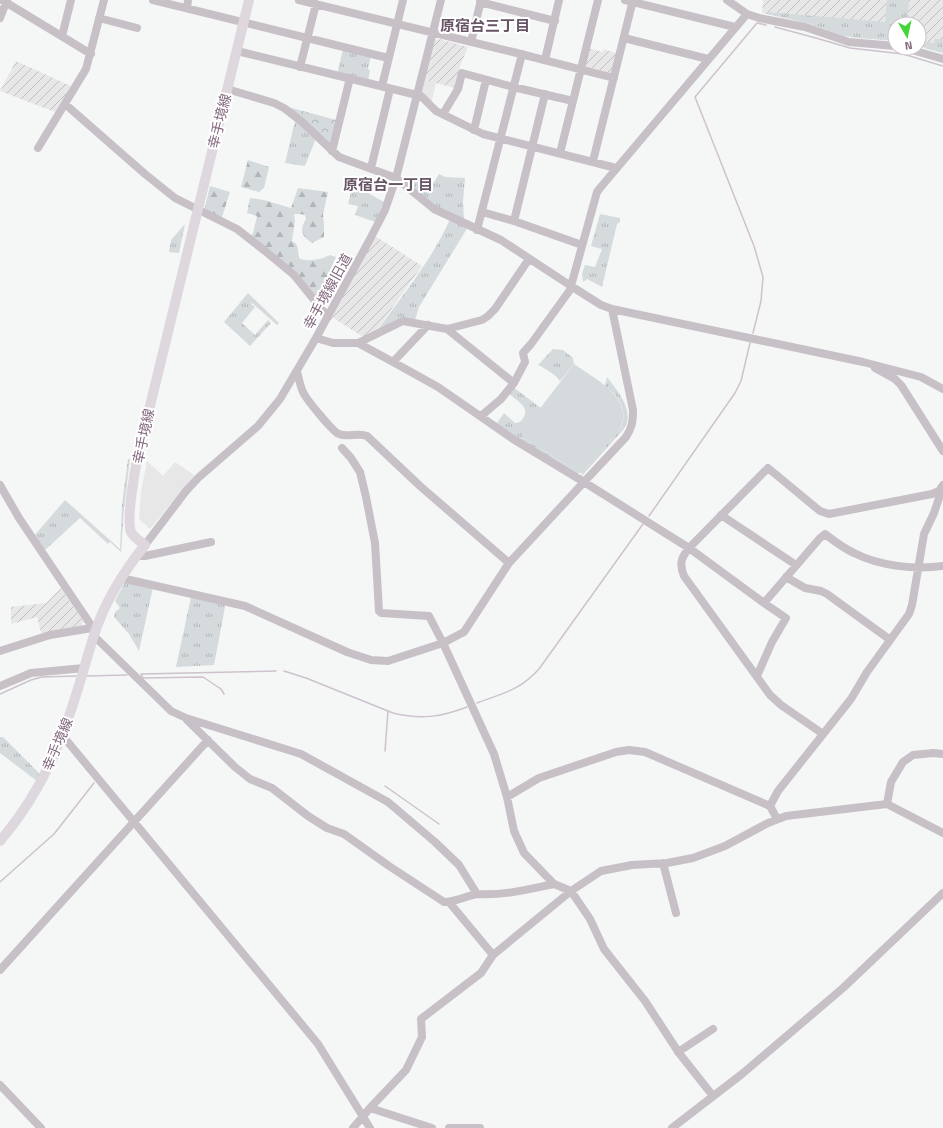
<svg xmlns="http://www.w3.org/2000/svg" width="943" height="1128" font-family="'Titillium Web','Noto Sans JP',sans-serif">
  <defs>
    <pattern id="industrial-furrows" width="10" height="10" patternUnits="userSpaceOnUse"><rect width="10" height="10" fill="#e7e7e8"/><path d="M-1 1l2-2M0 10L10 0M9 11l2-2" fill="none" stroke="#c1bfc1"/></pattern>
    <pattern id="grass-tufts" width="24" height="20" patternUnits="userSpaceOnUse"><rect width="24" height="20" fill="#d5dbdd"/><path d="M3 7l-1-3M5 7V3M7 7l1-3M15 17l-1-3M17 17v-4M19 17l1-3" fill="none" stroke="#b2b5b8"/></pattern>
    <pattern id="forest-firs" width="22" height="20" patternUnits="userSpaceOnUse"><rect width="22" height="20" fill="#d5dbdd"/><path d="M5 1l3.5 6h-7zM16 11l3.5 6h-7z" fill="#b2b5b8"/></pattern>
    <pattern id="park-crowns" width="20" height="18" patternUnits="userSpaceOnUse"><rect width="20" height="18" fill="#d5dbdd"/><path d="M2 6a3 3 0 1 1 6 0M12 15a3 3 0 1 1 6 0" fill="none" stroke="#b2b5b8"/></pattern>
  </defs>
  <rect width="100%" height="100%" fill="#f4f7f6"/>
  <path fill="#e7e7e8" d="M424,80L436,83L431,104L421,94Z
    M147,461L163,476L175,462L194,475L150,529L139,519L141,492Z"/>
  <path fill="url(#industrial-furrows)" d="M763,0H943V53L919,46V24H895V41L855,38L834,33L800,21L762,13Z
    M439,39L468,47L460,66L455,88L424,80L434,40Z
    M588,48L603,52L604,49L618,54L610,74L586,68L584,65Z
    M16,61L73,87L55,112L0,91Z
    M375,236L422,266L376,331L363,337L332,317Z
    M61,588L84,622L82,623L84,628L42,636L37,617L11,624V607L46,603Z"/>
  <path fill="url(#grass-tufts)" d="M887,0H909L907,24H895V41L844,36L811,24L767,14L768,12L885,22Z
    M921,24L925,25L923,42L934,43L935,39H943V53L924,48L925,45L920,43Z
    M343,49L371,56L368,69L370,70L368,81L337,74Z
    M295,121L316,138L305,166L285,163Z
    M439,174L445,177L465,178L463,202L464,219L435,207L403,180L407,176L425,182H434Z
    M352,188L368,193L384,202L375,222L355,215L358,206L348,204Z
    M600,214L620,218V222L617,224L602,287L587,279L583,282L582,274L585,265L595,267L602,249L591,246Z
    M450,219L468,227L419,307L415,320L377,331C401,297 434,257 450,219Z
    M185,224L179,253L169,252L171,240Z
    M248,293L279,323L277,325L252,303L251,304L255,307L242,323L255,335L268,320L271,323L250,346L224,322Z
    M553,349L563,350L573,358L574,364L560,381C555,374 546,369 538,365Z
    M607,377C617,391 637,412 623,430L581,477L582,473L619,431C629,414 621,397 605,386Z
    M513,387L541,408L523,432L524,438L578,473L579,478L514,438L488,420L487,415L494,406L489,412L488,417L493,422L497,423L504,413L515,423L520,422C533,409 519,402 509,394V392Z
    M128,459H130L124,509L121,552L110,542L108,544L80,518L45,550L34,536L65,500L120,549L122,504Z
    M125,582L153,587L139,651L129,634L114,617L115,612L120,608L115,601Z
    M191,597L224,603L225,607L214,665L176,667Z
    M0,737H3L40,774L37,781L0,753Z"/>
  <path fill="url(#forest-firs)" d="M248,160L269,167L264,188L259,192L241,187Z
    M210,186L230,192L221,220L204,211Z
    M298,188L328,192L323,214L324,226V237L312,243C302,237 299,230 306,219L305,215L300,214H294L295,221L292,241C299,244 298,251 299,258C306,263 323,259 330,255L336,257L317,300L251,236L253,233L257,216L247,213L250,198L264,200L291,208Z"/>
  <path fill="url(#park-crowns)" d="M288,107L336,120L330,144Z"/>
  <path fill="#d5dbdd" d="M574,364C595,379 637,399 619,431L582,473H578L524,438L522,432Z"/>
  <g fill="none" stroke-linecap="round" stroke-linejoin="round">
    <path stroke="#cdc2ce" stroke-width="1.5" d="M775,27L816,38L850,48L903,54L943,66
      M753,333L761,301L763,277L754,246L695,97L757,23L766,25
      M649,516L735,393L741,381L750,343
      M284,671L306,678L393,713C421,720 441,717 467,707
      M141,674L276,671
      M141,674L143,678L203,677L221,689L224,694
      M87,676L127,675
      M0,694L31,680L42,677L76,676
      M477,703C503,693 519,691 539,669L643,524
      M385,751L388,711
      M385,786L439,824
      M0,882L54,834L94,783"/>
    <path stroke="#c7c0c6" stroke-width="8" d="M2,0L91,54
      M153,0L388,58
      M299,0L513,52L614,78
      M625,0L735,27
      M727,0L747,14L759,18L805,27L849,42L895,46
      M480,2L555,21
      M187,8L188,0
      M0,18L7,0
      M99,18L137,28
      M62,36L71,0
      M624,38L708,59
      M471,42L481,0
      M905,48L943,59
      M237,51L417,95L421,96L436,111L483,134L616,168
      M545,60L559,0
      M300,67L316,4
      M382,86L403,0
      M227,89L274,103L284,108L301,121L339,157L396,178L434,209L501,240L571,286L597,192L600,188L747,14
      M65,104L145,174L175,198L237,229L265,251L294,275L328,317
      M443,114L458,89L462,73L513,87L573,101L598,0
      M474,130L486,80
      M38,148L86,69L104,0
      M332,151L350,78
      M560,153L573,101
      M593,161L633,0
      M371,168L390,89
      M482,212L514,221L582,245
      M514,221L545,94
      M477,230L522,54
      M447,329L514,383L501,399L481,416
      M316,338L333,343H358L393,362L438,387L513,439L584,482L626,437C632,428 633,421 633,410L612,309
      M358,343L403,321L447,329L482,320L488,316L495,309L529,259
      M393,362L428,325
      M875,368L895,379L901,385L943,451
      M297,372C299,378 300,386 303,392C306,399 333,432 339,434C348,438 358,432 367,436L420,486L509,563
      M514,383L525,362L523,353L531,344L570,290L571,286L601,305L612,309L863,362L921,377L943,389
      M342,448L351,458L360,472L366,497L375,543L379,611L381,613L429,616L443,643L494,754L507,797L514,831L524,853L554,884L571,891L590,919L604,949L645,1001L679,1053L713,1096
      M0,485L19,518L95,631
      M721,515L796,565
      M145,545L186,491L198,478L258,426L280,399L316,338L369,241L385,210L396,178L441,0
      M137,556H145L211,542
      M786,577L805,588L821,591L827,594L889,639
      M121,578L245,606L347,652L371,660L388,661L443,643L464,632L509,563L584,482L689,548L764,603L820,538L825,534C834,541 843,548 854,553C880,566 914,570 943,566
      M94,636L171,711L186,718L301,754L388,802L435,842L459,865L477,894C503,896 529,889 554,884
      M0,651L50,635L92,628
      M757,676L772,642L786,618L764,603
      M0,686L31,673L84,668
      M187,720L235,767L250,779L272,788L308,816L327,828L344,834L389,866L444,902C455,902 466,896 477,894
      M823,734L781,705L770,695L684,576C679,564 681,558 689,548L768,468L820,511L829,514L932,494L939,491L943,485
      M62,735L318,1044L370,1128
      M507,797L539,778L616,752L629,750L645,752L770,806
      M887,804L891,782L903,762L913,755L933,753L943,754
      M777,819L770,806L778,791L851,699L867,672L909,614L912,605L924,534L934,513L939,498V491
      M663,863L676,913
      M449,902L493,955
      M0,970L208,740
      M678,1052L713,1029
      M0,1085L41,1128
      M370,1108L432,1128
      M353,1128L370,1108L406,1070L422,1037L421,1019L481,973L493,955L571,891L601,871L632,865L667,863L693,858L725,846L768,823L786,816L887,804L943,833
      M449,1128H480
      M672,1128L742,1074L843,988L943,893"/>
    <path stroke="#ded7dd" stroke-width="10" d="M0,841C31,805 54,761 69,716C79,688 86,660 95,632C106,600 124,571 145,545C140,541 134,538 131,532C126,519 135,470 138,455L249,0"/>
  </g>
  <g text-anchor="middle" dominant-baseline="central" stroke-width="4" stroke-linejoin="round" paint-order="stroke">
    <g font-size="14" fill="#82687f" stroke="#fff">
      <text transform="translate(219 121) rotate(-76)">幸手境線</text>
      <text transform="translate(327 291) rotate(-61)">幸手境線旧道</text>
      <text transform="translate(143 436) rotate(-78)">幸手境線</text>
      <text transform="translate(57 744) rotate(-67)">幸手境線</text>
    </g>
    <g font-size="15" font-weight="bold" fill="#685566" stroke="#fff">
      <text x="485" y="25">原宿台三丁目</text>
      <text x="388" y="184">原宿台一丁目</text>
    </g>
  </g>
  <g transform="translate(907 36) rotate(171)"><circle r="19" fill="#ffffff" stroke="#cdc3cc"/>
  <path d="M0-3L7 15L0 10L-7 15Z" fill="#41d635"/>
  <text y="-6" font-size="11" font-weight="bold" text-anchor="middle" fill="#82687f">N</text>
  </g>
</svg>
